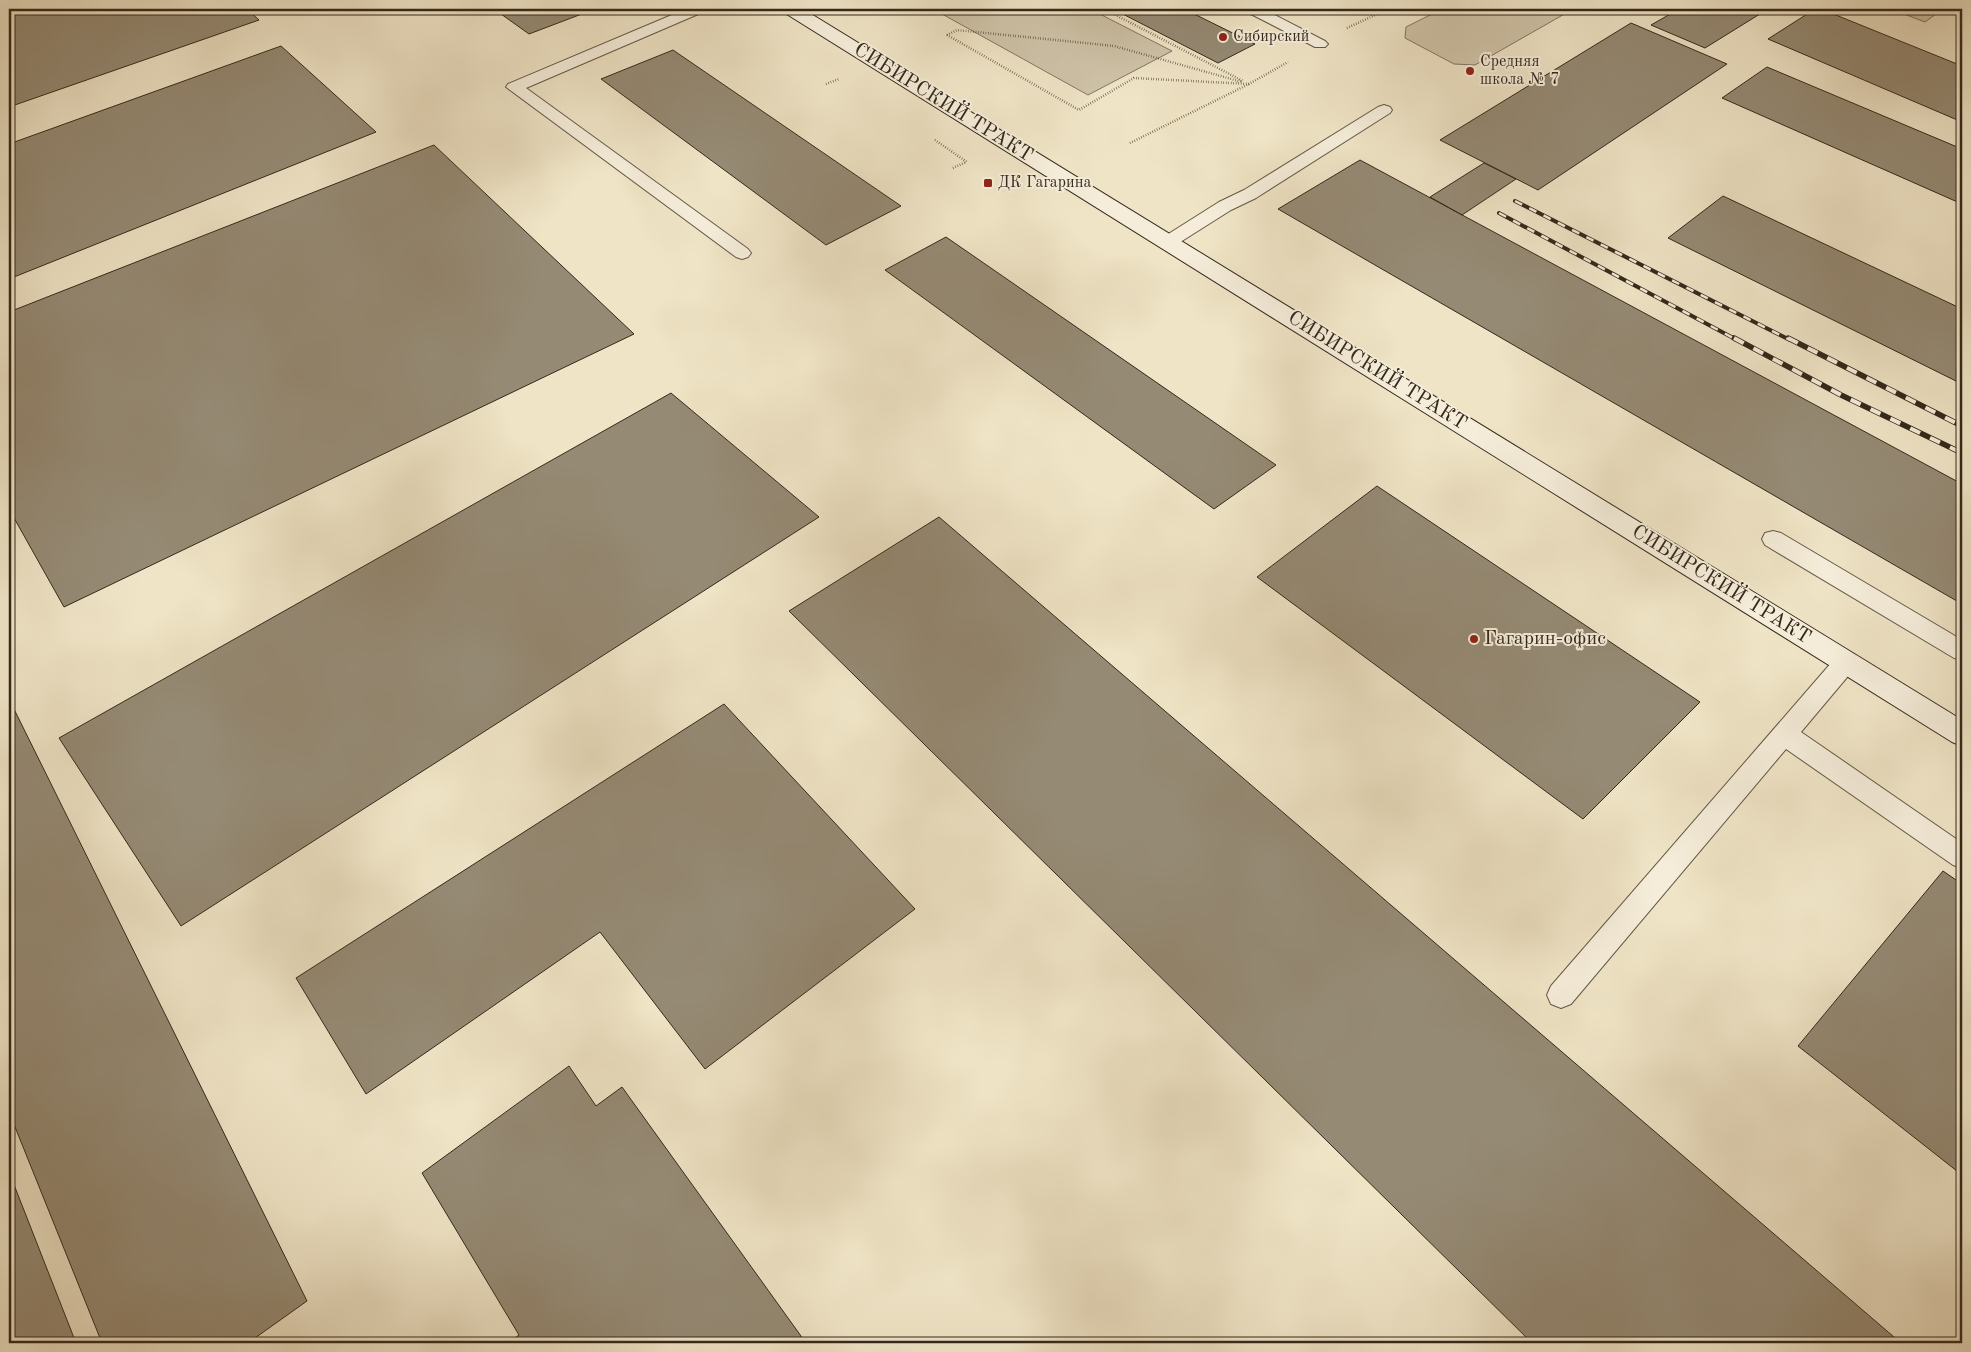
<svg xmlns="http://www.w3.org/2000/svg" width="1971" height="1352" font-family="'Old Standard TT',serif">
  <rect width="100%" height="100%" fill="#efe4c6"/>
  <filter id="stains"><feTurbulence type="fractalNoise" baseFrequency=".004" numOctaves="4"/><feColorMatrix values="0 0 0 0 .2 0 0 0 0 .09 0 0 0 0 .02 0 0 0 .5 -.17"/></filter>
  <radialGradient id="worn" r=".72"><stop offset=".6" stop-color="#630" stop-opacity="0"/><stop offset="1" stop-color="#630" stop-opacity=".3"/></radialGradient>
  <path fill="#cfc4a9" stroke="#827662" d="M933,9H1090L1172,51L1088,95Z
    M1442,9H1568V12L1475,65L1454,64L1405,38L1406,27Z
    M1891,9H1943L1925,22Z"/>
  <path fill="#958a74" stroke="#34291b" d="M9,9H247L259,20L9,107Z
    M494,9H595L529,34Z
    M1113,9H1184L1255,44L1218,63Z
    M1679,9H1768L1705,48L1651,25Z
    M1815,9H1821L1962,66V122L1768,39Z
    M1631,23L1727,64L1538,190L1440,140Z
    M281,46L376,132L9,279V144Z
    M673,50L901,206L826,245L601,79Z
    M1767,67L1962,149V204L1722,98Z
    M434,145L634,334L64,607L9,509V312Z
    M1360,160L1962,484V604L1278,209Z
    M1484,163L1516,179L1462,215L1430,197Z
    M1723,196L1962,309V384L1668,238Z
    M946,237L1276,465L1214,509L885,270Z
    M671,393L819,517L181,926L59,738Z
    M1377,486L1700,702L1583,819L1257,577Z
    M939,517L1901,1343H1532L789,611Z
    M9,699L307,1301L248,1343H102L9,1112Z
    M724,704L915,909L705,1069L600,932L366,1094L296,978Z
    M1943,871L1962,884V1175L1798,1046Z
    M569,1066L596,1106L622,1087L806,1343H508L519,1335L422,1173Z
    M9,1172L76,1343H9Z"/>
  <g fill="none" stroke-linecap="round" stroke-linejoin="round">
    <defs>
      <path id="lane" d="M686,9H705L703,12L526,88L748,249L751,253L748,257L742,259L736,257L506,87L508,84Z
        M1245,9H1263L1325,41L1328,44L1325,47H1315L1247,12Z
        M1384,105L1390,107L1392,110L1390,113L1256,198L1231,210L1174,246L1168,247L1162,246L1159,242L1162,238L1219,202L1244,190L1378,107Z
        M1773,531L1781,533L1962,640V660L1954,658L1765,545L1762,539L1765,533Z
        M1846,653L1854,655L1858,662L1854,669L1801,732L1962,843V868L1953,865L1786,749L1571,1004L1561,1008L1551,1004L1547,995L1551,986L1838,655Z"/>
      <path id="secondary" d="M782,9H803L1962,720V746L1952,742L785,13Z"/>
    </defs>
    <use href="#lane" stroke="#635846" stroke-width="2"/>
    <use href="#secondary" stroke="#34291b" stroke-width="2"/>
    <path stroke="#34291b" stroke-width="2.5" stroke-dasharray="0.5 2" stroke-linecap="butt" d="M1104,9L1243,81
      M1347,28L1388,9
      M947,35L1079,110L1134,78L1249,84
      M947,35L957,30L1114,46L1242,82
      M826,84L839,79
      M935,140L967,162
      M1130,143L1249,84L1288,62
      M953,168L966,162"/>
    <use href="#lane" fill="#f5edda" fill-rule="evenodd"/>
    <use href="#secondary" fill="#f5edda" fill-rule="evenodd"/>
    <defs>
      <path id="rail-far1" d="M1515,201L1790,340
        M1499,213L1737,340"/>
      <path id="rail" d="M1734,338L1841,395L1962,453
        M1788,338L1962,426"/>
    </defs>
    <use href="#rail-far1" stroke="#34291b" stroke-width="4"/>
    <use href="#rail" stroke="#34291b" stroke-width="5.5"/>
    <use href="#rail-far1" stroke="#f5edda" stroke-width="2.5" stroke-dasharray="8" stroke-linecap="butt"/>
    <use href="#rail" stroke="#f5edda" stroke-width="4" stroke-dasharray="11" stroke-linecap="butt"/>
  </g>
  <g fill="#8f2418" stroke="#f5edda" stroke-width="2">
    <circle cx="1223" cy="37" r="5"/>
    <circle cx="1470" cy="71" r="5"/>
    <rect x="983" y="178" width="10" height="10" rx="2.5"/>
    <circle cx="1474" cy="639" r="5"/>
  </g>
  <g text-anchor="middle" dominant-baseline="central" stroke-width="4" stroke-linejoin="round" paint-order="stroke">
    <g font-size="16" fill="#34291b" stroke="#f5edda" text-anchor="start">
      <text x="1233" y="37">Сибирский</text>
      <text x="1480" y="62">Средняя<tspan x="1480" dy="18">школа № 7</tspan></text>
      <text x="998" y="183">ДК Гагарина</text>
    </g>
    <g font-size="20" fill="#34291b" stroke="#f5edda">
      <text transform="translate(943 103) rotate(32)">СИБИРСКИЙ ТРАКТ</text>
      <text transform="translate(1377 371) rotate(32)">СИБИРСКИЙ ТРАКТ</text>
      <text transform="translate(1721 585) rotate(32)">СИБИРСКИЙ ТРАКТ</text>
    </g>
    <g font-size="20" fill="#34291b" stroke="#f5edda" text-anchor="start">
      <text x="1484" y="639">Гагарин-офис</text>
    </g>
  </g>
  <rect width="1971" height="1352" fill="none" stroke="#efe4c6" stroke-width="30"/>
  <rect x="10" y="10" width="1951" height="1332" fill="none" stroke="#34291b" stroke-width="2.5"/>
  <rect x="15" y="15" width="1941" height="1322" fill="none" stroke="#34291b"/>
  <rect width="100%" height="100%" filter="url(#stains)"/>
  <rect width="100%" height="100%" fill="url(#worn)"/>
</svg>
